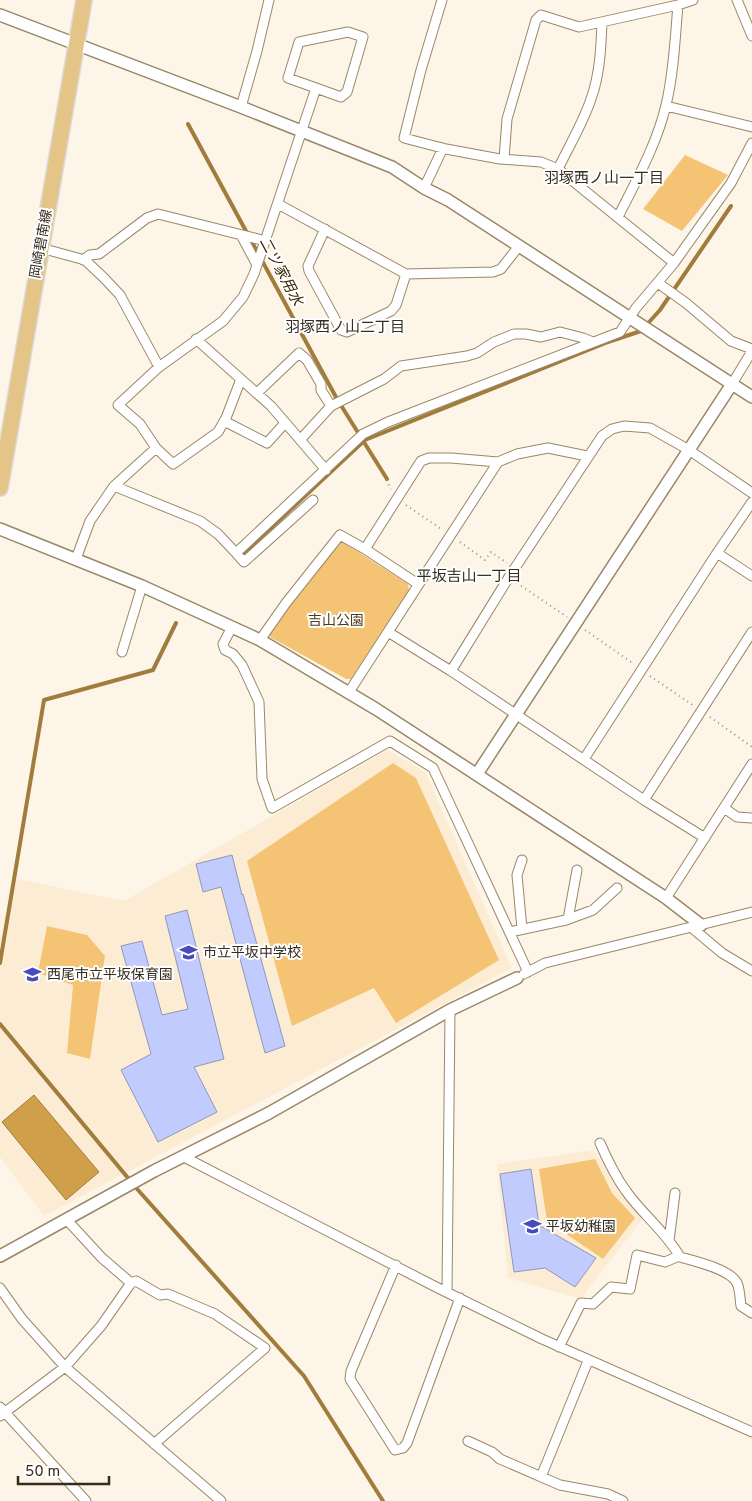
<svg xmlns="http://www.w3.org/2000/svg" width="752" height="1501" font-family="Overpass,'Noto Sans JP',sans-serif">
  <rect width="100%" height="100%" fill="#fdf5e7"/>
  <path fill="#fcecd4" d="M388,750L425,772L512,968L44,1216L0,1157V940L12,878L124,901Z
    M593,1150L643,1218L581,1299L508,1278L497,1164Z"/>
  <path fill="#f4c474" d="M685,155L728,175L682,231L643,209Z
    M343,542L408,584L409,590L351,679H346L270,637V632L338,543Z
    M393,763L416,778L499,960L396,1023L374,988L292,1026L247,861Z
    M47,926L87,935L105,956L90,1059L67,1053L73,985L38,973Z
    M595,1159L612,1193L635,1218L603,1259L547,1221L539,1169Z"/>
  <path fill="#d09f4a" stroke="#a17c3d" d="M34,1095L99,1172L66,1200L2,1122Z"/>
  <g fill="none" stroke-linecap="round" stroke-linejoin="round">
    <path stroke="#a17c3d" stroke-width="4" d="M188,124L337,399L387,479
      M243,554L365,440L608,342L641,331L660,310L731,206
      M0,963L44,700L153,670L176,623
      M0,1024L138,1190L304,1376L383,1501"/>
  </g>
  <path fill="#c1cbfd" stroke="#9097b8" d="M232,855L242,895L243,894L285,1046L265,1053L221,887L203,892L196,864Z
    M187,910L224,1059L194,1067L217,1112L158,1142L121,1070L151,1054L121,946L142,941L162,1015L188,1009L165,916Z
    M531,1169L539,1225L596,1258L575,1287L545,1268L514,1272L500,1174Z"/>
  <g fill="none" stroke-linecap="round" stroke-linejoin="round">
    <defs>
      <path id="minor" d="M442,0L421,70L404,138L446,149L500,159L541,162L558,169L674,263
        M737,0L752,36
        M678,5L693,0
        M666,106L752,127
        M241,107L257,51L269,0
        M504,159L507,119L536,20L541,15L579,27L678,5C675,38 674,72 666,105C657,144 636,181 618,217
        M558,169C569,146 583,123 591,99C600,74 601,48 602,22
        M424,188L443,148
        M278,204L406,274L493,272L501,269L519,246
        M325,229L308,266L309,271L341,330L347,332L391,311L396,305L406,274
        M241,235L257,265
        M41,248L85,260L104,278L120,295L159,367
        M83,260L90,255L99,254L147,218L158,214L266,241
        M658,283L686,303L731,341L752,349
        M196,339L271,406L326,470
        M732,384L752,351
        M257,393L299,353L307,360L321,384V390L331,406L300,440
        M331,406L384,379L401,366L467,356L477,353L494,342L514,334H526L541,337L560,332L583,338L593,342
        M224,421L267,443L285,423
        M156,448L173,464L218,432L226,418L241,379
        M114,486L200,521L218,534L236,553L363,434L388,422L620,332L636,308L674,263L731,183L752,143
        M365,549L421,461L429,458H451L498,462L517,454L548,448L587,456
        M236,553L244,562L313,500
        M717,553L752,576
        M76,559L90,521L114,486L156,448L140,424L118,405L159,367L223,321L243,297L254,274L316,88L341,97L347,92L363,37L348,32L299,42L288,78L316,88
        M232,627L223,644L225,650L233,654L242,665L259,702L262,779L272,808L390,741L433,768L528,972
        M388,632L451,671L644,800L752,632
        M260,640L286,603L340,535L365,549L418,584
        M122,652L142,586
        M451,671L509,577L602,436L612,429L624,426L650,428L689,450L752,493
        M349,692L498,462
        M584,759L717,553L752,502
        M644,800L705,838
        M724,808L737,817L752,818
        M666,898L752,764
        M568,919L577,870
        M691,927L722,953L752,971
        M522,929L517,875L522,860
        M510,932L566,920L593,910L617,888
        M524,974L545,963L752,912
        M600,1143C607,1159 615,1176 626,1191C642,1214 666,1232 680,1257C694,1261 730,1269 737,1283C740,1289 740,1300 741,1306L752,1313
        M184,1157L436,1287L542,1339L752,1432
        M67,1220L102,1258L131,1283
        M669,1241L675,1193
        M396,1265L351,1371L350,1379L395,1450L403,1448L407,1443L460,1298
        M0,1288L22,1319L65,1367L221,1501
        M447,1292L450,1010
        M559,1347L581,1303L593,1304L611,1287L630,1289L637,1255L665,1262L679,1256
        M0,1407L86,1501
        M0,1416L65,1367L101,1326L131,1283L136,1281L160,1295L168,1294L215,1314L265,1348L154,1444
        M468,1441L492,1452L500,1459L560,1485L608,1494L623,1501
        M541,1477L588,1361"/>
      <path id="tertiary" d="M0,15L241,107L392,167L424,188L448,200L752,397
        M0,529L142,586L260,640L376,709L666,898L701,925
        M477,774L732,384
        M0,1256L154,1171L269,1113L450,1010L517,978"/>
      <path id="primary" d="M0,488L84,0"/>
    </defs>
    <use href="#minor" stroke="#9a8768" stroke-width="11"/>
    <use href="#tertiary" stroke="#9a8768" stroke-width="14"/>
    <use href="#primary" stroke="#dad9d7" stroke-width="18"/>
    <path stroke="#989083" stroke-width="2" stroke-dasharray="1 4" stroke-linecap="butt" d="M386,480L391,489
      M406,505L441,529
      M460,542L485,560L491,552L507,563
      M517,583L567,617
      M585,630L634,664
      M650,676L694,706
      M710,717L752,747"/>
    <use href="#minor" stroke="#fff" stroke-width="9"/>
    <use href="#tertiary" stroke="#fff" stroke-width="11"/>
    <use href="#primary" stroke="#e5c488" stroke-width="15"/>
  </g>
  <defs>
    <symbol id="school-bare" viewBox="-9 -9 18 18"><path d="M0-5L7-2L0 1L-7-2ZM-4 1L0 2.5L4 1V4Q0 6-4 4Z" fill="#464bc0" stroke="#fff" stroke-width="2.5" paint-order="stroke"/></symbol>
  </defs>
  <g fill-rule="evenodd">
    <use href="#school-bare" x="176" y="940" width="25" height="25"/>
    <use href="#school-bare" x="20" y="962" width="25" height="25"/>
    <use href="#school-bare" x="520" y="1214" width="25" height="25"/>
  </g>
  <g text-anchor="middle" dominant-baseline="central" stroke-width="4" stroke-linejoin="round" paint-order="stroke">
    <g font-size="14" fill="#342c1f" stroke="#fff">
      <text transform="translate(42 244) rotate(-80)">岡崎碧南線</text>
    </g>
    <g font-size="14" fill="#503b18" stroke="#fff">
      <text x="336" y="621">吉山公園</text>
    </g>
    <g font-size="14" fill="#342c1f" stroke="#fff" text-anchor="start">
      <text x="203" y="953">市立平坂中学校</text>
      <text x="47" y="975">西尾市立平坂保育園</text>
      <text x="546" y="1227">平坂幼稚園</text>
    </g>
    <g font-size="15" fill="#342c1f" stroke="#fff">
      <text x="604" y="179">羽塚西ノ山一丁目</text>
      <text x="345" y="328">羽塚西ノ山二丁目</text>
      <text x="469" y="577">平坂吉山一丁目</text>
    </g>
    <g font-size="15" font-style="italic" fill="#3c2802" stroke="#fff">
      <text transform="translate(280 272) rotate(62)">二ツ家用水</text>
    </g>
  </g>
  <path d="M18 1476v8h91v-8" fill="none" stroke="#342c1f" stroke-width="2.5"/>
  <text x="25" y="1476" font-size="15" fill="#342c1f" stroke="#ffffff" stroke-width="4" paint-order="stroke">50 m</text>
</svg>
